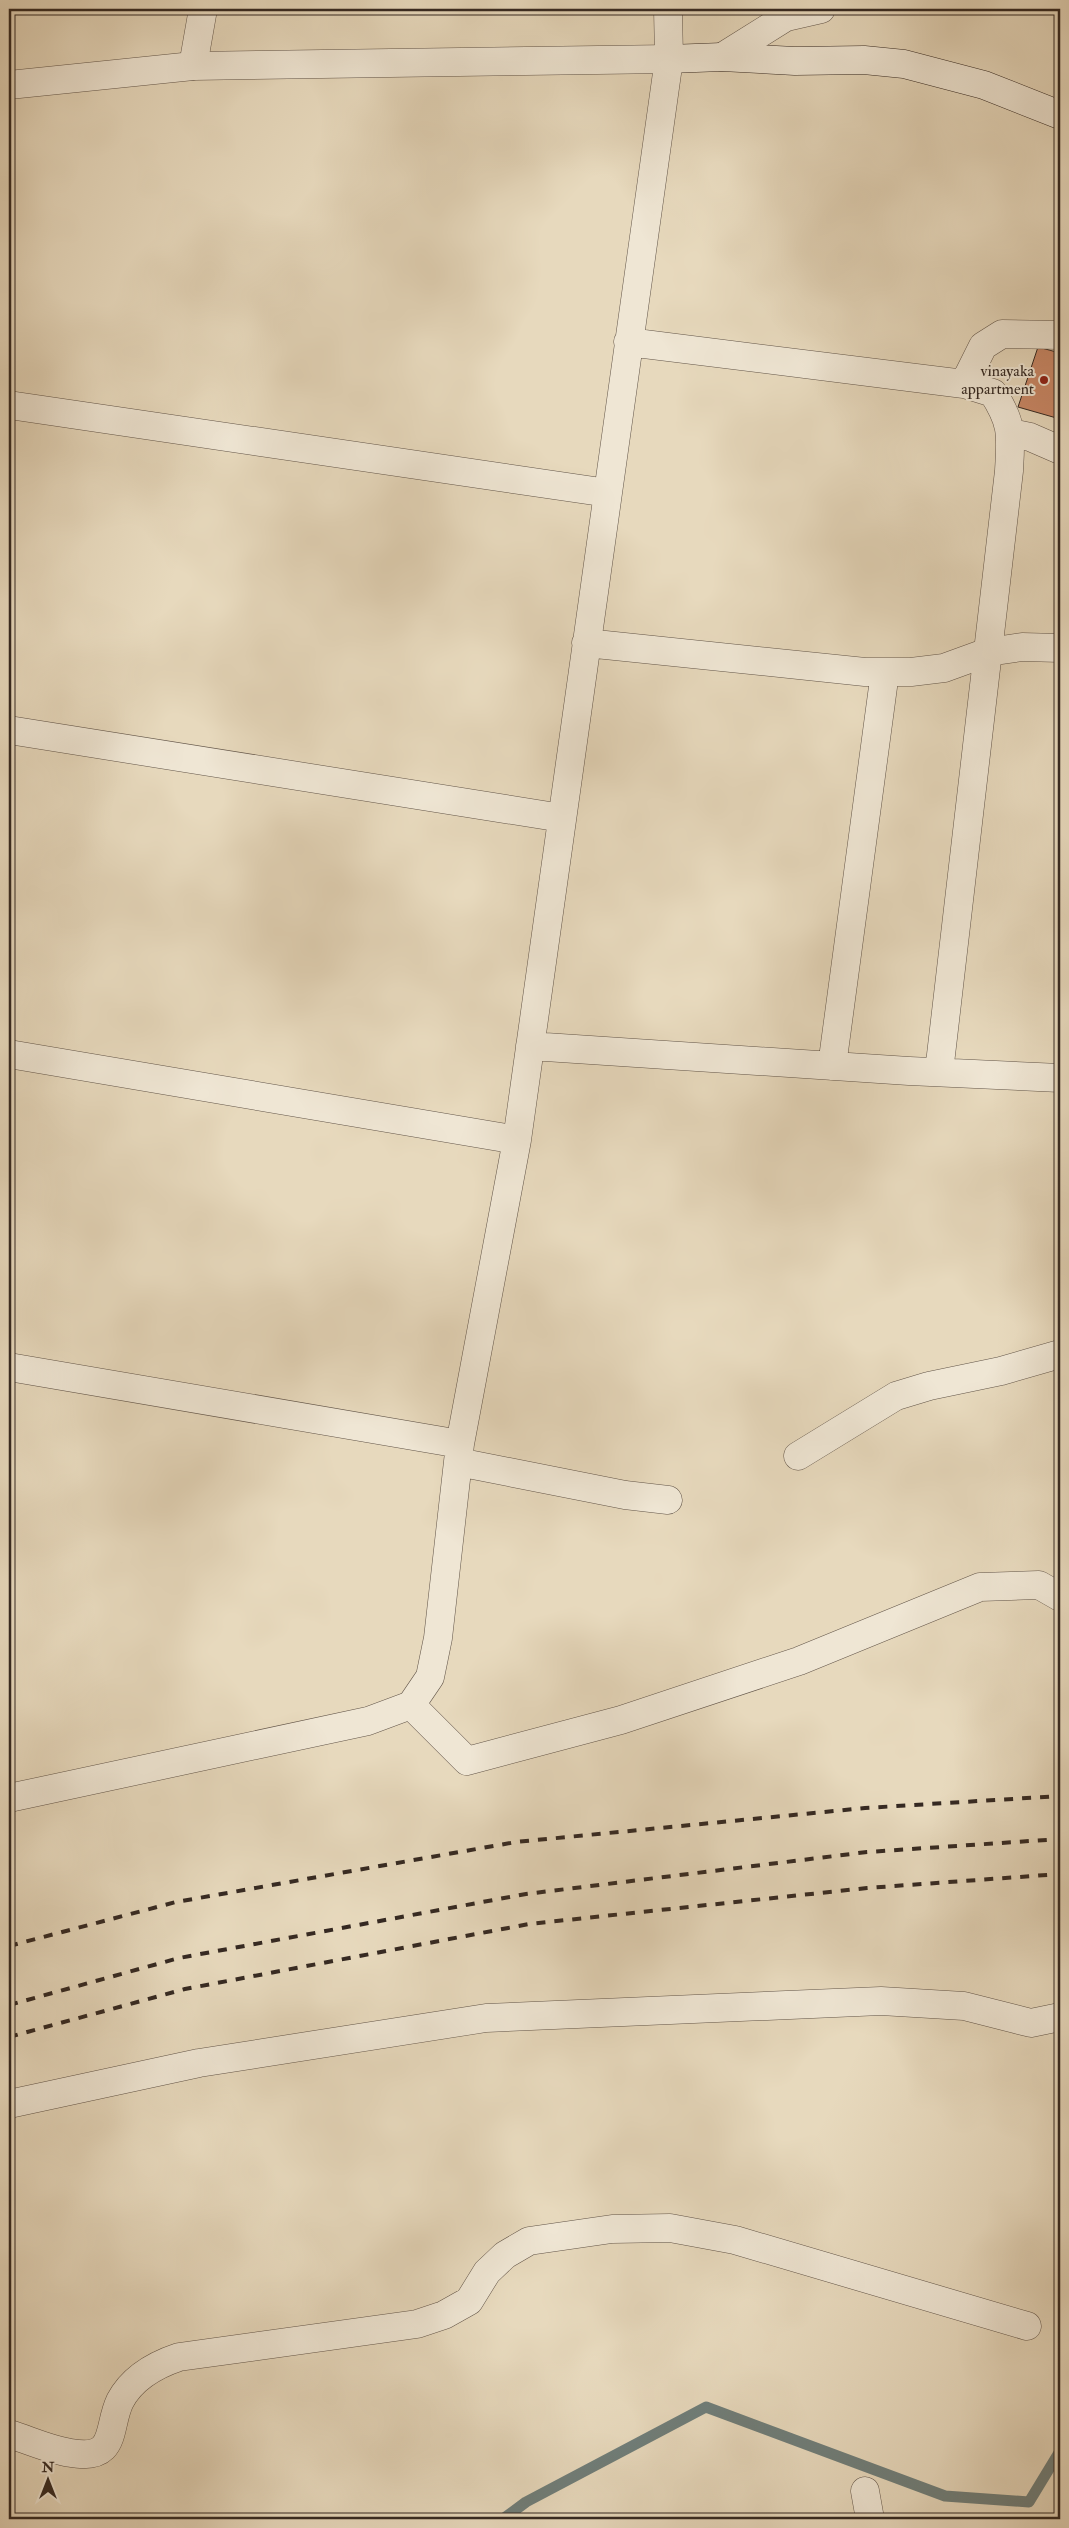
<svg xmlns="http://www.w3.org/2000/svg" width="1069" height="2528" font-family="'IM FELL Double Pica',serif">
  <rect width="100%" height="100%" fill="#e7d9bd"/>
  <filter id="stains"><feTurbulence type="fractalNoise" baseFrequency=".004" numOctaves="4"/><feColorMatrix values="0 0 0 0 .2 0 0 0 0 .09 0 0 0 0 .02 0 0 0 .5 -.17"/></filter>
  <radialGradient id="worn" r=".72"><stop offset=".6" stop-color="#630" stop-opacity="0"/><stop offset="1" stop-color="#630" stop-opacity=".3"/></radialGradient>
  <g fill="none" stroke-linecap="round" stroke-linejoin="round">
    <path stroke="#707f7b" stroke-width="11" d="M503,2519L526,2502L706,2407L945,2496L1029,2502L1060,2451"/>
  </g>
  <path fill="#c98867" stroke="#352922" d="M1038,347L1060,353V419L1018,407Z"/>
  <g fill="none" stroke-linecap="round" stroke-linejoin="round">
    <defs>
      <path id="minor" d="M722,57L786,17L821,9
        M193,66L203,9
        M628,342L964,384L993,393C1013,424 1011,435 1009,471L939,1072
        M964,384L983,346L1002,334L1060,335
        M9,405L608,493
        M1011,433L1030,437L1060,450
        M586,643L865,672H911L944,668L988,652L1022,647L1060,648
        M9,730L562,818
        M530,1046L909,1071L1060,1078
        M9,1054L517,1140
        M832,1066L885,672
        M9,1367L460,1444
        M798,1456L896,1396L929,1386L1001,1371L1060,1354
        M458,1462L625,1495L668,1500
        M411,1705L467,1761L621,1720L799,1661L980,1587L1039,1585L1060,1597
        M9,1798L368,1721L411,1705L430,1677L438,1638L460,1444L517,1140L669,59L668,9
        M9,2104L199,2063L486,2018L881,2001L964,2006L1031,2023L1060,2017
        M9,2434C29,2440 50,2450 71,2453C118,2461 107,2428 120,2401C132,2378 155,2365 179,2357L417,2324L444,2315L469,2301L487,2272L505,2255L529,2241L612,2229L670,2228L735,2240L1027,2326
        M865,2491L870,2519"/>
      <path id="tertiary" d="M9,85L193,66L669,59"/>
      <path id="secondary" d="M669,59L722,57L795,61L864,60L904,64L984,85L1060,115"/>
    </defs>
    <use href="#minor" stroke="#625549" stroke-width="29"/>
    <use href="#tertiary" stroke="#625549" stroke-width="29"/>
    <use href="#secondary" stroke="#352922" stroke-width="29"/>
    <use href="#minor" stroke="#efe6d4" stroke-width="28"/>
    <use href="#tertiary" stroke="#efe6d4" stroke-width="28"/>
    <use href="#secondary" stroke="#efe6d4" stroke-width="28"/>
    <path stroke="#352922" stroke-width="4" stroke-dasharray="9 9" stroke-linecap="butt" d="M9,1946L176,1902L516,1842L865,1808L1060,1796
      M9,2005L179,1958L526,1894L867,1852L1060,1839
      M9,2037L185,1989L529,1924L867,1888L1060,1874"/>
  </g>
  <circle fill="#8f2418" stroke="#efe6d4" stroke-width="2" cx="1044" cy="380" r="5"/>
  <g text-anchor="middle" dominant-baseline="central" stroke-width="4" stroke-linejoin="round" paint-order="stroke">
    <g font-size="16" fill="#352922" stroke="#efe6d4" text-anchor="end">
      <text x="1034" y="371">vinayaka<tspan x="1034" dy="18">appartment</tspan></text>
    </g>
  </g>
  <rect width="1069" height="2528" fill="none" stroke="#e7d9bd" stroke-width="30"/>
  <rect x="10" y="10" width="1049" height="2508" fill="none" stroke="#352922" stroke-width="2.5"/>
  <rect x="15" y="15" width="1039" height="2498" fill="none" stroke="#352922"/>
  <g transform="translate(48 2480)" stroke="#efe6d4" stroke-width="4" paint-order="stroke">
  <path d="M0-4L9 19L0 12L-9 19Z" fill="#352922"/>
  <text y="-8" font-size="14" font-weight="bold" text-anchor="middle" fill="#352922">N</text>
  </g>
  <rect width="100%" height="100%" filter="url(#stains)"/>
  <rect width="100%" height="100%" fill="url(#worn)"/>
</svg>
